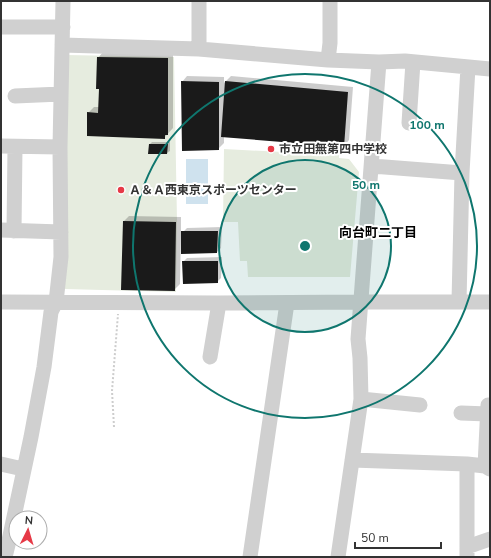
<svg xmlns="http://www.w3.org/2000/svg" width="491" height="558" font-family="'Nunito Sans','Noto Sans JP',sans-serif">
  <rect width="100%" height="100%" fill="#fff"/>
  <path fill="#e6ecdf" d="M66,55L174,57L177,221L176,292L65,289Z
    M224,149L339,155V158L349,159L359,172L350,277H248L247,261H240L238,222H223Z"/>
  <path fill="#cfe2ee" d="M186,159H208V204H186Z"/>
  <path fill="#0003" d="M103,52L173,53V128L164,138L88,113L94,107H99L100,89L98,58Z
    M187,76L224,77V83L231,76L353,87L349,140L344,146L224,136V143L218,149L182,82Z
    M152,142H170V151L167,153L150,144Z
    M129,216L181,217V234L187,228L222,227L221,248L217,252L182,253V236H181L180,284L174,290L124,221Z
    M222,257L221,278L217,282L183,262L187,258Z"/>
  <path fill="#1a1a1a" d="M97,57L168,58V135H165V139L87,136V112L98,113L99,89H96Z
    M181,81L219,82V150L182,151Z
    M225,81L348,92L344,147L221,137Z
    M149,144H168L167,154H148Z
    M123,221L176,222L175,291L121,290Z
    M181,231H218L217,253L181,254Z
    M182,261H218V283L183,284Z"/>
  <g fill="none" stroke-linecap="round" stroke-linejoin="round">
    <path stroke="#cdcdcd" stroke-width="2" stroke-dasharray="2 2" stroke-linecap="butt" d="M114,427L112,391L118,314"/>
    <path stroke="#d0d0d0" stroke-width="15" d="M1,27H63
      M62,45L199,49L328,60L379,62L405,61L490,69
      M199,49V1
      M328,60L330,43V1
      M15,96L61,94
      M409,123L413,62
      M1,146L60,147
      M372,166L462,173
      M1,230L61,232
      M14,231L15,147
      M1,302L219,303L361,302H490
      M459,302L462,173L468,67
      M210,357L219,303
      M361,399L420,405
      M461,413L488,414
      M352,460L467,464L485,466L490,469
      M1,464L23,469
      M467,464V557
      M485,466L488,405
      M467,547L490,539
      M5,557L8,545L31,437L44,367L51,312L56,302L61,257L60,147L63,1
      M250,557L287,303
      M338,557L361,399L360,358L358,339L379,62"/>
  </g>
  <circle cx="305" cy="246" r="86" fill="#0f766e" fill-opacity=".12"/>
  <g fill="none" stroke="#0f766e" stroke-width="2">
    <circle cx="305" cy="246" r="86"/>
    <circle cx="305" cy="246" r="172"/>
  </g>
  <g fill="#e63946" stroke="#fff" stroke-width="1.5">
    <circle cx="271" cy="149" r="4"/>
    <circle cx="121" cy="190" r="4"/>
  </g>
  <g text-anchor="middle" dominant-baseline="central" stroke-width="4" stroke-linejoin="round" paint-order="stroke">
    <g font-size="12" font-weight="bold" fill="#333" stroke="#fff" text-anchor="start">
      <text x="279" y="149">市立田無第四中学校</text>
      <text x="129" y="190">Ａ＆Ａ西東京スポーツセンター</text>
    </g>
    <g font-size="13" font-weight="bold" fill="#000" stroke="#fff">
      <text x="378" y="233">向台町二丁目</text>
    </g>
  </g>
  <circle cx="305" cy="246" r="6" fill="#0f766e" stroke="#fff" stroke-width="2"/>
  <g font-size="12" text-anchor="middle" font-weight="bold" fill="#0f766e" stroke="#fff" stroke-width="4" stroke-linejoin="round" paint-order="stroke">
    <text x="427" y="129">100 m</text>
    <text x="366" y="189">50 m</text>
  </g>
  <rect width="491" height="558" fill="none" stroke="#333333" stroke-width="4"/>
  <g transform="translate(28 530) rotate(5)"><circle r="19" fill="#ffffff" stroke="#adadad"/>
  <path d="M0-3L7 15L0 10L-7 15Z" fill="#e63946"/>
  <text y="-6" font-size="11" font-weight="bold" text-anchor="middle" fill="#333333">N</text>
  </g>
  <path d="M355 542v6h86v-6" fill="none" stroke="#333333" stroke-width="2"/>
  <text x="361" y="542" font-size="12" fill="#333333" stroke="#ffffff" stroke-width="3" paint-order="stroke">50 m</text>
</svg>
